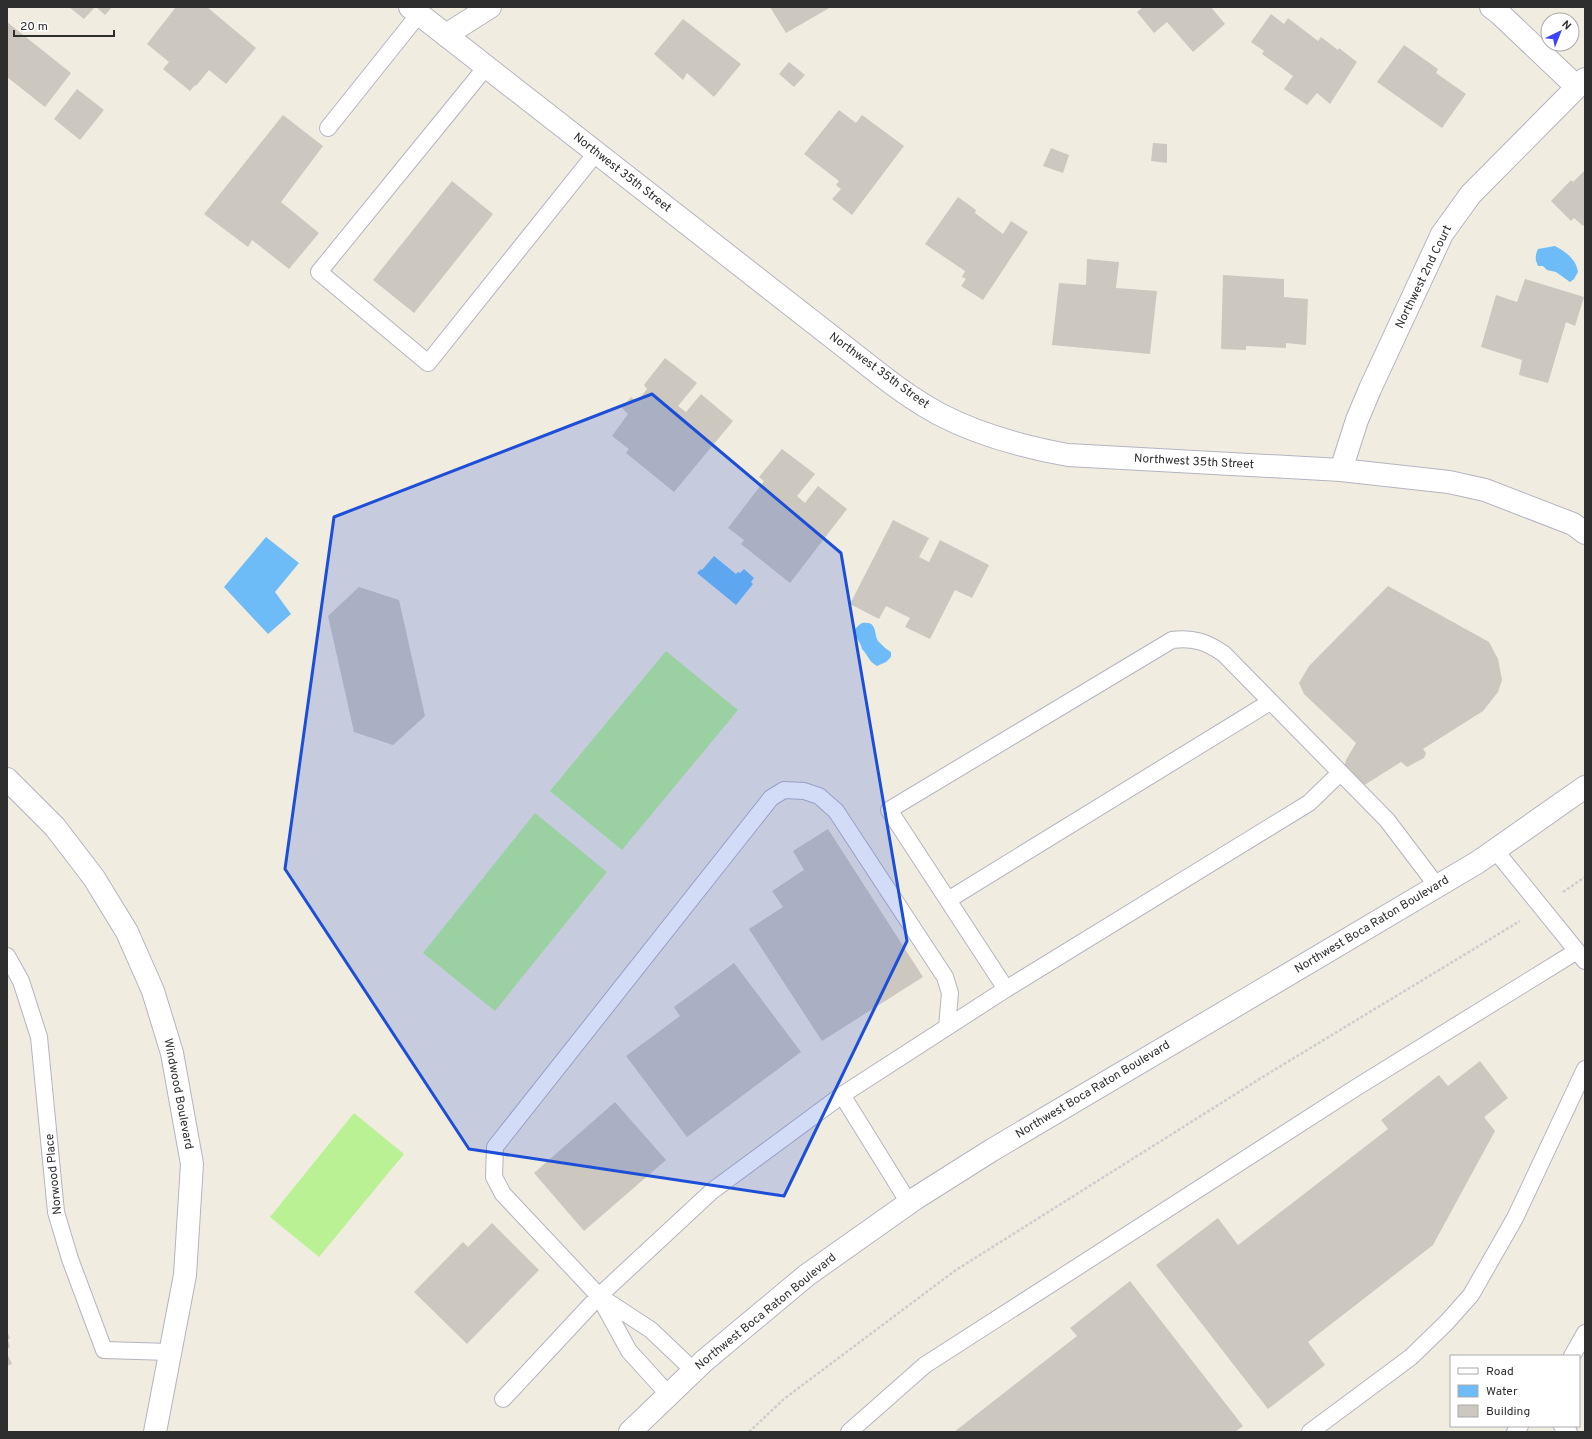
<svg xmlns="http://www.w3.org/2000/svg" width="1592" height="1439" font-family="Overpass,sans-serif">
  <rect width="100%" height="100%" fill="#f0ece0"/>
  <path fill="#bbf195" d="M666,651L738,710L622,850L550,791Z
    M535,813L607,872L495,1011L423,953Z
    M354,1113L404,1154L319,1257L270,1217Z"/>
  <path fill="#6ebcf7" d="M1555,246C1566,252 1576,259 1578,272L1574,279L1570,282L1556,272L1547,270L1543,266H1538C1535,259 1535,256 1538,249Z
    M266,537L299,563L275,592L291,614L268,634L224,587Z
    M714,556L736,574L738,572L740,573L744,569L754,578L751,582L753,584L736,605L697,573L701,569L702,570Z
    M862,623C879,620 873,636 879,642C882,645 887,650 891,652V657L886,662L877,666C869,662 868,655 862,649C861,639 846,633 862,623Z"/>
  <path fill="#ccc8bf" d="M69,7H95L84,19Z
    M96,7H112L105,15Z
    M176,7H207L256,48L226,84L209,70L196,86L195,85L190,91L163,69L169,62L147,44Z
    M770,7H831L786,33Z
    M1143,7H1211L1225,24L1193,52L1167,22L1154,33L1137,12Z
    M1271,14L1284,24L1288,18L1318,41L1321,37L1338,50L1339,48L1357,62L1330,104L1317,93L1307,105L1284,89L1293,76L1262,54L1264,51L1251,42Z
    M683,19L741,64L714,97L687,73L683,80L654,54Z
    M7,22L71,73L45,107L7,77Z
    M1404,45L1438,69L1436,73L1466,94L1442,128L1377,82Z
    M789,62L805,75L794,87L779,74Z
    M77,89L104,110L80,140L54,119Z
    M839,110L856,123L862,115L904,146L852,215L832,199L841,189L836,185L839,181L804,154Z
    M283,115L323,146L281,202L319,233L289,269L252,240L248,247L204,214Z
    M1153,143L1167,144V163L1151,161Z
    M1051,148L1069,155L1063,173L1043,166Z
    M1584,171L1585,173V224L1583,226L1574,218L1571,221L1551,201L1571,180L1573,182Z
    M452,181L493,214L414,313L373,280Z
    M958,197L976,210L975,213L1003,234L1011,221L1028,232L983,300L961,286L966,279L962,277L965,271L925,244Z
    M1087,259L1119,262L1116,288L1157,291L1150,354L1052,345L1059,283L1086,285Z
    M1223,275L1284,279V297L1308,299L1306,345L1286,343V348L1246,346V350L1221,349Z
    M1525,279L1584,297L1575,326L1566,322L1548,383L1519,375L1522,360L1481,347L1496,295L1517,302Z
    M665,358L697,383L678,406L686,412L701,394L733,421L674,492L626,453L629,449L612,436L628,414L622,408L631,397L637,402L647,389L644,385Z
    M782,449L815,474L797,496L805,503L818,486L847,509L790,583L741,544L744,540L728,528L764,481L759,477Z
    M893,520L929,538L919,557L929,562L940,540L989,565L972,598L955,590L930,639L905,627L910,618L886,606L879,619L850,604Z
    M1388,586L1489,642L1498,659L1502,680L1498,692L1483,711L1423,749L1426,753L1424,758L1407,767L1401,762L1363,786L1343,772L1346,760L1356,743L1304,694L1299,683L1309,666Z
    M359,587L399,600L425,716L393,745L354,732L328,616Z
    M828,829L923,977L822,1041L749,929L783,907L772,891L804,870L793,851Z
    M734,963L801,1052L687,1137L626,1056L680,1016L674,1007Z
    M1480,1061L1508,1098L1484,1117L1495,1131L1433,1245L1308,1342L1325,1365L1268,1409L1156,1265L1218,1218L1238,1245L1388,1129L1381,1120L1439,1075L1448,1086Z
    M615,1102L666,1160L584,1231L534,1173Z
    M492,1223L539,1270L467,1344L414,1292L463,1242L468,1247Z
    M1130,1281L1243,1426L1235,1432H954L1077,1336L1070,1328Z
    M7,1331L10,1338L8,1340L10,1347L7,1349Z
    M7,1353L12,1364L7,1366Z"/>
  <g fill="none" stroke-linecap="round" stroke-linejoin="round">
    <defs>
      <path id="service" d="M486,67L319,272L428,363L596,153
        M328,128L419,14
        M1340,773L1309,803L1006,989L889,810L1172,640C1193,637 1207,642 1224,654L1387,820L1437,886
        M1495,850L1585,961
        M948,900L1270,702
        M7,956L21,981L39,1037L56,1212L70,1259L104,1350L170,1352
        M842,1095L909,1203
        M600,1298L629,1351L669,1395
        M1572,1356L1585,1333
        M694,1371L651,1330L599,1296L503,1194L494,1177L495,1147L771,798L784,790L804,791L819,796L836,811L945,977L950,993L947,1027
        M503,1399L599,1296L712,1191L842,1095L1006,989
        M1562,1426L1569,1432
        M849,1432L925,1365L1357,1087L1577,951
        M1310,1432L1411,1357L1447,1322L1471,1295L1515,1218L1585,1069
        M1515,1432L1520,1426"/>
      <path id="minor" d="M1491,7L1500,14L1577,87
        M446,35L490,7
        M1341,470L1357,420L1370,389L1442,234L1471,194L1585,79
        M7,779L55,827L94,878L127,932L153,991L172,1053L192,1164L185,1275L155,1432"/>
      <path id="tertiary" d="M410,7L882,376C900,390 919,403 939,414C979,435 1024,447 1068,455L1341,470L1449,482L1485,490L1573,524L1585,533
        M630,1432L704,1361L807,1275L916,1198L992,1150L1478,862L1585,787"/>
    </defs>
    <use href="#service" stroke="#b4b4c2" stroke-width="18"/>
    <use href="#minor" stroke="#b4b4c2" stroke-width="24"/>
    <use href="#tertiary" stroke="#b4b4c2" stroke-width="24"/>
    <path stroke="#cdcdcd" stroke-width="2.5" stroke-dasharray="3 2" stroke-linecap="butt" d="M1563,892L1585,877
      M749,1432L784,1399L956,1270L1261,1078L1520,921"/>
    <use href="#service" stroke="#fff" stroke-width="16"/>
    <use href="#minor" stroke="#fff" stroke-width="22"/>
    <use href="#tertiary" stroke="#fff" stroke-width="22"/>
  </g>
  <path fill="#1d4ed8" fill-opacity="0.2" stroke="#1d4ed8" stroke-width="3" stroke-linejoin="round" d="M652,394L841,553L907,941L784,1196L469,1149L285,869L334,517Z"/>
  <g text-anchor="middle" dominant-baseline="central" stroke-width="4" stroke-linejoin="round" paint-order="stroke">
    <g font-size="12" fill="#2e2e2e" stroke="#fff">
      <text transform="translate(622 173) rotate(38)">Northwest 35th Street</text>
      <text transform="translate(1424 277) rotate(-64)">Northwest 2nd Court</text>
      <text transform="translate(879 371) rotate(36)">Northwest 35th Street</text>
      <text transform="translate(1194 462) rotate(3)">Northwest 35th Street</text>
      <text transform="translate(1372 925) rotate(-31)">Northwest Boca Raton Boulevard</text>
      <text transform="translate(1093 1090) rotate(-31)">Northwest Boca Raton Boulevard</text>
      <text transform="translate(178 1094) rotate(79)">Windwood Boulevard</text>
      <text transform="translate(54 1174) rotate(-96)">Norwood Place</text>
      <text transform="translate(766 1312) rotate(-39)">Northwest Boca Raton Boulevard</text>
    </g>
  </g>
  <rect width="1592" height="1439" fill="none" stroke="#2e2e2e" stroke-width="16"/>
  <rect x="1450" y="1355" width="130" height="72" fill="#ffffff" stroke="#ababab"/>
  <rect x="1458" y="1368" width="20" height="6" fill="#ffffff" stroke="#ababab"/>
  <text x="1486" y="1375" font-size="12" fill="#2e2e2e">Road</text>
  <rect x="1458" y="1385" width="20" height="12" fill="#6ebcf7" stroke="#ababab"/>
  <text x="1486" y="1395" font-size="12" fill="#2e2e2e">Water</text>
  <rect x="1458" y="1405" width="20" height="12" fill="#ccc8bf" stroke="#ababab"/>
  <text x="1486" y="1415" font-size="12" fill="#2e2e2e">Building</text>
  <g transform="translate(1560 32) rotate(43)"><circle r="19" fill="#ffffff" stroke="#ababab"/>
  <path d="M0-3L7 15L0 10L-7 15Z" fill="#3e43ff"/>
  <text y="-6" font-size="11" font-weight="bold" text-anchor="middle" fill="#2e2e2e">N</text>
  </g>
  <path d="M14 30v6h100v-6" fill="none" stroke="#2e2e2e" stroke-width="2"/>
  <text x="20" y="30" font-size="12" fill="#2e2e2e" stroke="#ffffff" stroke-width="3" paint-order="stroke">20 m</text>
</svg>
